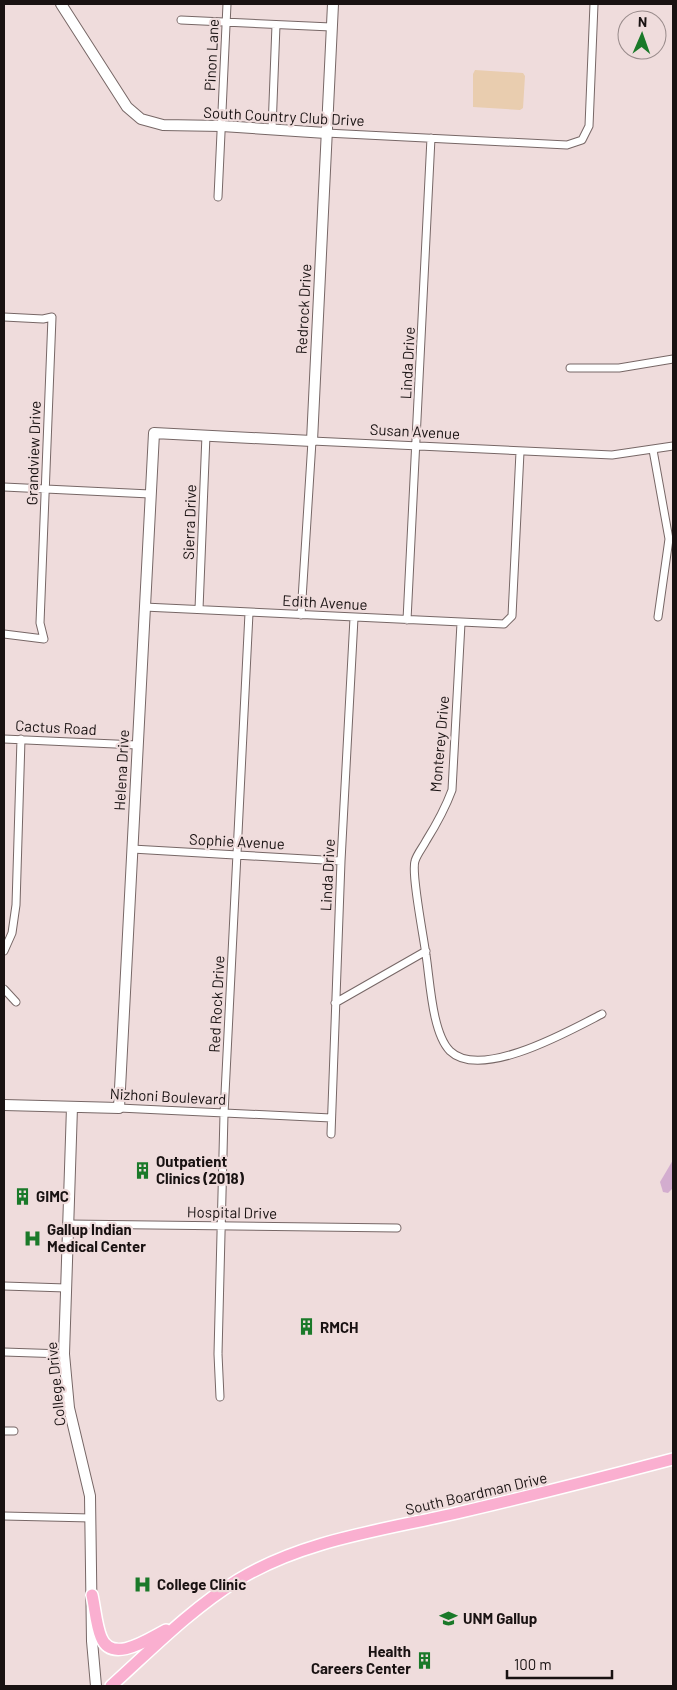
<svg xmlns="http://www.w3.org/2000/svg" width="677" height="1690" font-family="Barlow,sans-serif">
  <rect width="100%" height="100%" fill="#efdcdc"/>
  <path fill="#e9cdaf" d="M475,70L523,73L525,76L523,108L520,110L473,107V74Z"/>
  <path fill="#d3adcf" d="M673,1160V1188L668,1193L663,1192L660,1182Z"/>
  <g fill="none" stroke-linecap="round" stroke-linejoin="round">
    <defs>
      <path id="street" d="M181,20L331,27
        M272,129L276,25
        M326,133L567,145L582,140L589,126L594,4
        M218,197L227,4
        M4,317L43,319L52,317L40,623L44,639L4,634
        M570,368H619L673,359
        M653,450L669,539L658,617
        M4,487L150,494
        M144,607L504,624L512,616L520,452
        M199,609L206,435
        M301,615L312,441L612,455L673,446
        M407,620L431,138
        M461,623L452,790C445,809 436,825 426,841C423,847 417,854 415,861C411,873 424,939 426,955C430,980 432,1033 450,1051C481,1081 571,1030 602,1014
        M4,739L137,745
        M132,849L341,861
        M4,951L12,933L16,905L21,739
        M4,989L16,1002
        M335,1003L426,951
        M119,1108L331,1118
        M331,1134L341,861L354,618
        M68,1224L397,1228
        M4,1286L66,1288
        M4,1352L64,1354
        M220,1397L218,1354L224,1114L249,613
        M4,1431H14
        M4,1516L91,1518"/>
      <path id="secondary" d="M61,4L127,107L141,119L163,125L222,126L326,133
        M4,1105L119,1108L154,433L312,441L333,4
        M72,1107L64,1354L69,1408L90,1496L92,1641L96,1686"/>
      <path id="primary" d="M92,1595C95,1608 96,1625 101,1637C112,1665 150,1638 166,1630
        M111,1686C152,1649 191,1609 238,1580C303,1540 384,1530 457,1513C530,1496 601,1478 673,1459"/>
    </defs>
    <use href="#street" stroke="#776766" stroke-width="9"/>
    <use href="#secondary" stroke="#776766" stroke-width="12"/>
    <use href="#primary" stroke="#fff" stroke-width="14"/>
    <use href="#street" stroke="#fff" stroke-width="7"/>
    <use href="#secondary" stroke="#fff" stroke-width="10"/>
    <use href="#primary" stroke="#faafd0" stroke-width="11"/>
  </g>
  <defs>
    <symbol id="building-bare" viewBox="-9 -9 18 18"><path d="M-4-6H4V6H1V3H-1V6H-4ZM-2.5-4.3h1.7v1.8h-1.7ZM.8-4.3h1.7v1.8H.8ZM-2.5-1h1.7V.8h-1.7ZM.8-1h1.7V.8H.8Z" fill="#1a7929" stroke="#efdcdc" stroke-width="2.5" paint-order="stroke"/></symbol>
    <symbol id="hospital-bare" viewBox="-9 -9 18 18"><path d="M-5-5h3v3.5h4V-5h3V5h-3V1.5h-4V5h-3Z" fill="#1a7929" stroke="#efdcdc" stroke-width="2.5" paint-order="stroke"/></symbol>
    <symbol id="university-bare" viewBox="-9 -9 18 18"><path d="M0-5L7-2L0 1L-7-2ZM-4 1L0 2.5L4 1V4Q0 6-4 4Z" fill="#1a7929" stroke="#efdcdc" stroke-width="2.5" paint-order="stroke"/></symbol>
  </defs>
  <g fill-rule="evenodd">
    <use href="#building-bare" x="130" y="1158" width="25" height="25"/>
    <use href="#building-bare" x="10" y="1184" width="25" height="25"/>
    <use href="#hospital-bare" x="20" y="1226" width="25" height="25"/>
    <use href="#building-bare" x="294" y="1314" width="25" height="25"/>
    <use href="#hospital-bare" x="130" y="1572" width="25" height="25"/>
    <use href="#university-bare" x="436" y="1606" width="25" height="25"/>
    <use href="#building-bare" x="412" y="1648" width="25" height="25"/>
  </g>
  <g text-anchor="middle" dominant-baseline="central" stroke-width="4.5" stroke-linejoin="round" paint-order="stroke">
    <g font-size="15" fill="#191212" stroke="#efdcdc">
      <text transform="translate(211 55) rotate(-87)">Pinon Lane</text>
      <text transform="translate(284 116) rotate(3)">South Country Club Drive</text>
      <text transform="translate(303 309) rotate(-87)">Redrock Drive</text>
      <text transform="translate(407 363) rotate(-87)">Linda Drive</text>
      <text transform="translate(415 431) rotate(3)">Susan Avenue</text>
      <text transform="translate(33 453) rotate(-88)">Grandview Drive</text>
      <text transform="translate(189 522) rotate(-88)">Sierra Drive</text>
      <text transform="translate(325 602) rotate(3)">Edith Avenue</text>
      <text transform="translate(56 727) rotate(3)">Cactus Road</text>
      <text transform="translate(439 744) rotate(-85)">Monterey Drive</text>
      <text transform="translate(121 770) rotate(-87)">Helena Drive</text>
      <text transform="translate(237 841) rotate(3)">Sophie Avenue</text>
      <text transform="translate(327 875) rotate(-87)">Linda Drive</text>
      <text transform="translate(216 1004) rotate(-87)">Red Rock Drive</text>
      <text transform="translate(168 1096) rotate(3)">Nizhoni Boulevard</text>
      <text transform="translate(232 1212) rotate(1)">Hospital Drive</text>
      <text transform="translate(55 1384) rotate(-96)">College Drive</text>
      <text transform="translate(476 1493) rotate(-13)">South Boardman Drive</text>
    </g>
    <g font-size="15" font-weight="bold" fill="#191212" stroke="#efdcdc" text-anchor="start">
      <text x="156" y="1161">Outpatient<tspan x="156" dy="17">Clinics (2018)</tspan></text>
      <text x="36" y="1196">GIMC</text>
      <text x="47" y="1229">Gallup Indian<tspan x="47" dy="17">Medical Center</tspan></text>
      <text x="320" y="1327">RMCH</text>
      <text x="157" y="1584">College Clinic</text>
      <text x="463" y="1618">UNM Gallup</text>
      <text x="411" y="1651" text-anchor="end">Health<tspan x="411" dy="17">Careers Center</tspan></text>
    </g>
  </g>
  <rect width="677" height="1690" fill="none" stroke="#191212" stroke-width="10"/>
  <g transform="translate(642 35) rotate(2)"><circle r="24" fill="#efdcdc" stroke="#998b8b"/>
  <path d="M0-4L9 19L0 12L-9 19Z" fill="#1a7929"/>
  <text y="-8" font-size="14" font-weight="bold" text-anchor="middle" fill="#191212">N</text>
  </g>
  <path d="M507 1670v8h105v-8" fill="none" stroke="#191212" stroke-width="2.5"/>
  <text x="514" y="1670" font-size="15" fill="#191212" stroke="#efdcdc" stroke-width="4" paint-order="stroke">100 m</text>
</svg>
